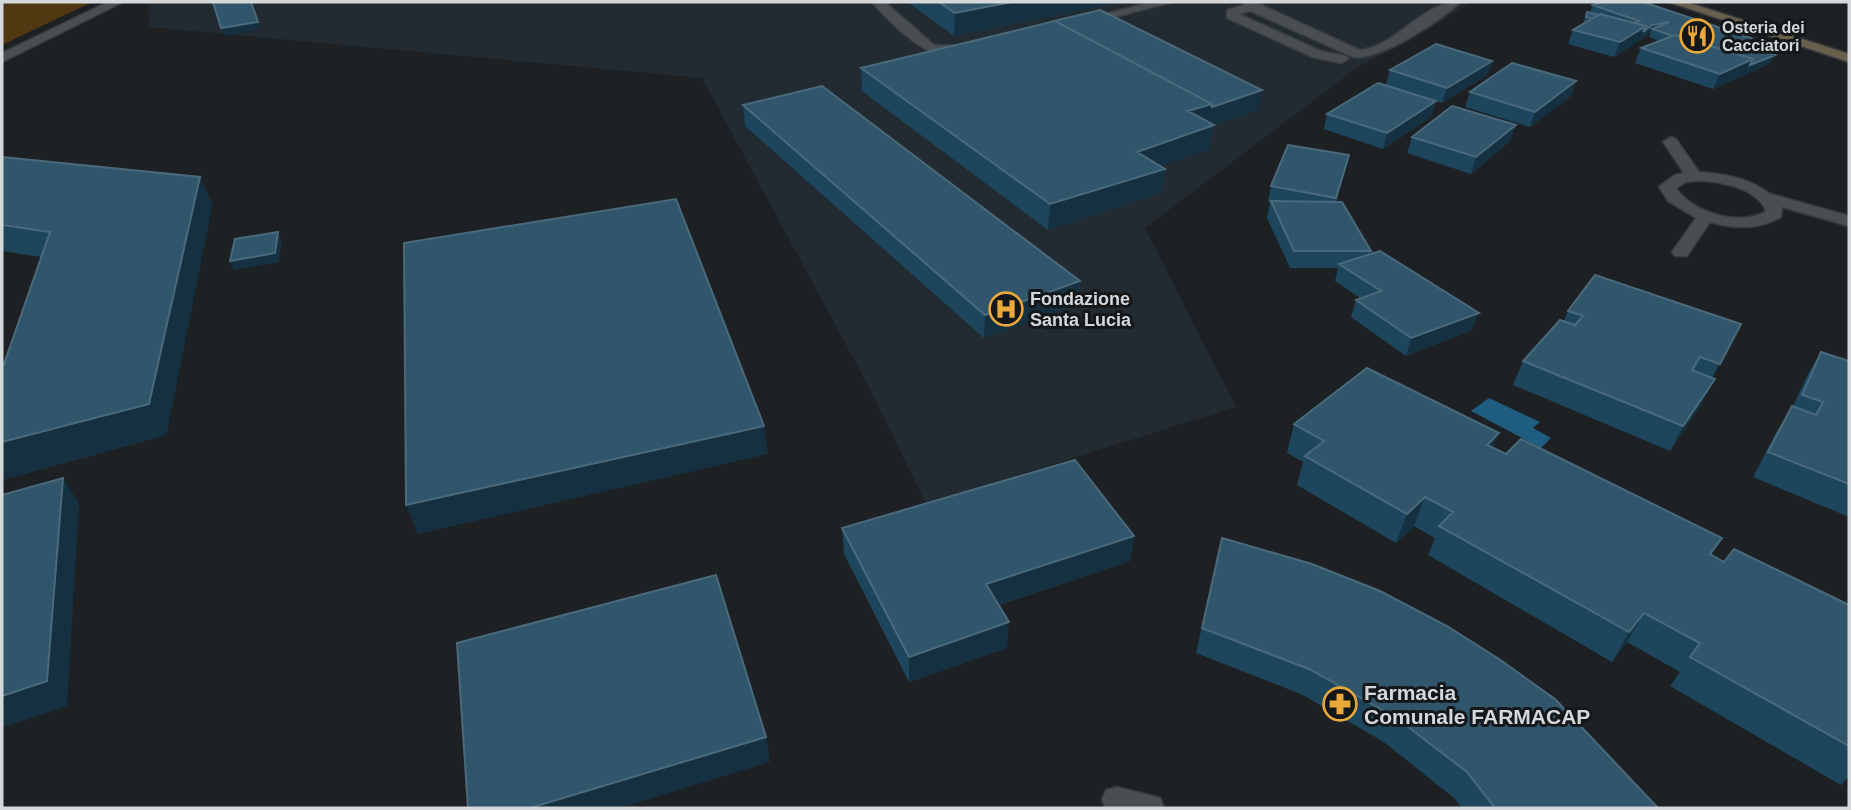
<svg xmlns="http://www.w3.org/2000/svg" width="1851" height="810" font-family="Helvetica,sans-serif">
  <rect width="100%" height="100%" fill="#1d2124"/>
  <path fill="#222b31" d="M148,2H1472L1410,41L1358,67L1145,228L1236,407L926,504L870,389L702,78L149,27Z"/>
  <path fill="#503811" d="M2,2H92L2,45Z"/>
  <path fill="#1f5d81" d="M1489,398L1540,422L1533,428L1551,438L1541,448L1471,411Z"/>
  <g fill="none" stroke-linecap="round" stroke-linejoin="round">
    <defs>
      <path id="lane" d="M872,2H885L934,45L960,46L966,50C938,73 890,23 872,2Z
        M1152,2H1173L1084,25L1078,21Z
        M1243,2H1255L1360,50C1396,47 1424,0 1460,2C1443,20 1377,62 1353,57L1250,11L1239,14L1321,51L1346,56L1348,59L1341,63L1312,57L1227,18V10L1244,5Z
        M1671,137L1676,139L1699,172C1729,174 1763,181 1782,206L1781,217C1759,230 1734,229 1710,222L1687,256H1675L1672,252L1696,218L1668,201L1659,187L1675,175L1684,173L1663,142ZM1686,182C1709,178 1757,186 1766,211C1741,227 1692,213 1676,188Z"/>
      <path id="street" d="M108,2H123L2,62V53Z
        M1767,193L1849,216V226L1761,201V195Z
        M1117,787L1160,798L1164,808H1106L1102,800L1106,790Z"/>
      <path id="secondary" d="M1669,2H1686L1849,54V62Z"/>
    </defs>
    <use href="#lane" stroke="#383c3e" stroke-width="3"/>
    <use href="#street" stroke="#383c3e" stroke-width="3"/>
    <use href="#secondary" stroke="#383c3e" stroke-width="3"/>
    <use href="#lane" fill="#494e51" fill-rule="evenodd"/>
    <use href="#street" fill="#494e51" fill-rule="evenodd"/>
    <use href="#secondary" fill="#6a5f4b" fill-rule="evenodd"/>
  </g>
  <path fill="#1d465d" d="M909,2H1123L954,36L909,3Z
    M1593,5L1747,45L1746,46L1771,63L1713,89L1635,63L1641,48L1660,41L1649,37L1651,32L1649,33L1640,40L1614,57L1568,44L1573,30L1583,24L1587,12H1590Z
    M1492,61L1487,75L1442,103L1386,85L1390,70Z
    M861,68L1258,110L1213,125L1209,149L1161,166L1165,169L1161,193L1048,230L862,91Z
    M1576,81L1571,96L1530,127L1465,107L1470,92Z
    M1436,101L1431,117L1383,149L1324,129L1327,114Z
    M743,105L1080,281L1078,304L984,338L745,126Z
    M1412,137L1510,141L1471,174L1407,153Z
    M2,157L200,177L212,205L166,435L2,480V364H4L41,257L2,251Z
    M1345,171L1336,202L1371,251L1370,254L1472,330L1406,356L1351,317L1356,300L1360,298L1335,281L1338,268H1290L1267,218L1270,203L1268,202L1271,186Z
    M1568,311L1741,324L1712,378L1702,403L1670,451L1513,385L1523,361L1564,321Z
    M1821,352L1849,361V517L1753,477L1777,431L1793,406L1807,376Z
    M1294,424L1493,448L1506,454L1722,538L1711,555L1724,562L1849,605V776L1841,785L1670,686L1680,672L1627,642L1612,662L1428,555L1435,538L1414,526L1396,543L1297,485L1303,462L1287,453Z
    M842,528L1134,536L1130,561L998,605L1007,648L909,682L844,554Z
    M1222,538L1658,808H1462L1454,798L1384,742L1301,694L1196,653Z"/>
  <path fill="#153141" d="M1012,2H1123L954,36L955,13Z
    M258,22L261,29L224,36L221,28Z
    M1669,22L1652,29L1651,32L1649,33L1640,40L1614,57L1620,42L1646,26Z
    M1751,38L1747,45L1733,51L1737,43Z
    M1775,55L1771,63L1713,89L1720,74L1753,59Z
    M1492,61L1487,75L1442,103L1447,88Z
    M1576,81L1571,96L1530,127L1535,112Z
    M1262,90L1258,110L1213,125L1209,149L1134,176L1137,152L1188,111Z
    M1436,101L1431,117L1383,149L1387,133Z
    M1516,125L1510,141L1471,174L1476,157Z
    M1165,169L1161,193L1048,230L1050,204Z
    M200,177L212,205L166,435L2,480V442Z
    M278,232L282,241L279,262L234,270L230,261Z
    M1080,281L1078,304L984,338L985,315Z
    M1479,313L1472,330L1406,356L1411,338Z
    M1715,379L1702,403L1670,451L1683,426Z
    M764,426L768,454L418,534L406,505Z
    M1499,433L1487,461V445Z
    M63,478L79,503L67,706L2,728V696Z
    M1425,497L1414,526L1396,543L1407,514Z
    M1134,536L1130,561L984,609L986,584Z
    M1644,613L1627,642L1612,662L1629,632Z
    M1009,622L1007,648L909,682V657Z
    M766,737L770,762L620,808H530Z"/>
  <path fill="#31566b" stroke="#4a6a7c" stroke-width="2" d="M213,2H251L258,22L221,28Z
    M939,2H1012L955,13Z
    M1603,2H1643L1751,38L1737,43L1775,55L1750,65L1753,59L1675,35L1673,36L1652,29L1669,22L1652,25L1643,32L1646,26L1634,23L1639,21L1593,5Z
    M1100,10L1262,90L1212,107V104L1055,21L1050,22Z
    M1587,12L1599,15L1591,19L1586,17Z
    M1600,14L1646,26L1620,42L1573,30Z
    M1055,21L1212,104L1188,111L1214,125L1137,152L1165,169L1050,204L861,68Z
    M1675,35L1753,59L1720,74L1641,48Z
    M1436,44L1492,61L1447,88L1390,70Z
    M1512,63L1576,81L1535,112L1470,92Z
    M1378,83L1436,101L1387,133L1327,114Z
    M822,86L1080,281L985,315L743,105Z
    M1452,106L1516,125L1476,157L1412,137Z
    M1288,145L1349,155L1336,198L1271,186Z
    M2,157L200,177L149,404L2,442V364H4L50,232L2,225Z
    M676,199L764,426L406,505L404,243Z
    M1271,201L1342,202L1371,251H1294Z
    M278,232L275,253L230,261L235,239Z
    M1380,251L1479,313L1411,338L1356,300L1381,291L1339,264Z
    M1595,275L1741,324L1720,364L1700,357L1692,370L1715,379L1683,426L1523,361L1560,320L1575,325L1583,316L1568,311Z
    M1821,352L1849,361V484L1768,452L1792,406L1816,415L1823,402L1802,395Z
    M1367,368L1499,433L1487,445L1506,454L1521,439L1722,538L1710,554L1724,562L1734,549L1849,605V746L1690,657L1700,643L1644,613L1629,632L1439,526L1453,512L1425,497L1407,514L1305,456L1324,441L1294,424Z
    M1075,460L1134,536L986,584L1009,622L909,657L842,528Z
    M63,478L47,681L2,696V495Z
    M1222,538L1312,564L1380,591L1447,626L1499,659L1555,699L1658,808H1495L1467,772L1395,717L1309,669L1202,628Z
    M716,575L766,737L530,808H468L457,643Z"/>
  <defs>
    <symbol id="restaurant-ring" viewBox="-11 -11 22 22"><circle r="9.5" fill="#14181a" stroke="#eca93b" stroke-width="1.5"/><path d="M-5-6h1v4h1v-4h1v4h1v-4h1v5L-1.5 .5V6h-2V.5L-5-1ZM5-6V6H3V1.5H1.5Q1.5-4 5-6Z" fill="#eca93b"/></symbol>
    <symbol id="hospital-ring" viewBox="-11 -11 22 22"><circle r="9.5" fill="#14181a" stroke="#eca93b" stroke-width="1.5"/><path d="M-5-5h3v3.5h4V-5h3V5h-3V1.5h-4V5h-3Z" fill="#eca93b"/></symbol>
    <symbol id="pharmacy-ring" viewBox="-11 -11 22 22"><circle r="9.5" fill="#14181a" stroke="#eca93b" stroke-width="1.5"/><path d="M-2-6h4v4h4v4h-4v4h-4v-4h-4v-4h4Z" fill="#eca93b"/></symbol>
  </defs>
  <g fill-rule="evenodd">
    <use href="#restaurant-ring" x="1678" y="17" width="38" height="38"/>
    <use href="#hospital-ring" x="987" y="290" width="38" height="38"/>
    <use href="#pharmacy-ring" x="1321" y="685" width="38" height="38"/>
  </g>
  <g text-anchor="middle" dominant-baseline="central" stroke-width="6" stroke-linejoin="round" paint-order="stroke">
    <g font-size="16" font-weight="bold" fill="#d5d8da" stroke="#14181a" text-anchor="start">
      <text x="1722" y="27">Osteria dei<tspan x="1722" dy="18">Cacciatori</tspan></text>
    </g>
    <g font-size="18" font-weight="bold" fill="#d5d8da" stroke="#14181a" text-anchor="start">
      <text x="1030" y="299">Fondazione<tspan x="1030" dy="21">Santa Lucia</tspan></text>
    </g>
    <g font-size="21" font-weight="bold" fill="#d5d8da" stroke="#14181a" text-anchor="start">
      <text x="1364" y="692">Farmacia<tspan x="1364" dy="24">Comunale FARMACAP</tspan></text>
    </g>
  </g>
  <rect width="1851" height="810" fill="none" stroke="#d5d8da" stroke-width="7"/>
</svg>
